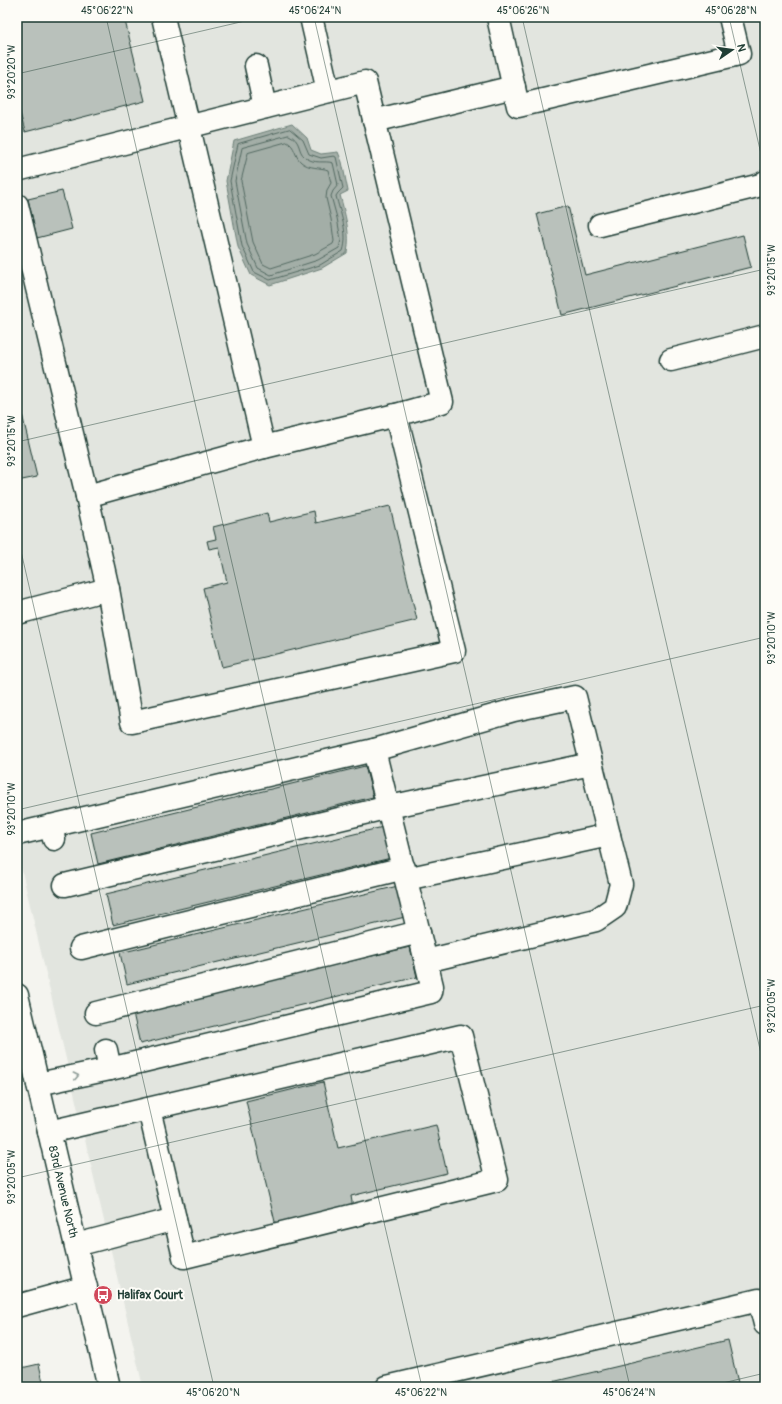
<svg xmlns="http://www.w3.org/2000/svg" width="782" height="1404" font-family="Pangolin,sans-serif">
  <rect width="100%" height="100%" fill="#f4f4ef"/>
  <filter id="ink" filterUnits="userSpaceOnUse"><feTurbulence type="fractalNoise" baseFrequency=".025" numOctaves="2"/><feDisplacementMap in="SourceGraphic" scale="8" xChannelSelector="R" yChannelSelector="G"/><feConvolveMatrix kernelMatrix="1 2 1 2 8 2 1 2 1" color-interpolation-filters="sRGB"/></filter>
  <g filter="url(#ink)">
    <path fill="#e2e5df" d="M17,17H765V1387H143L17,850Z"/>
    <path fill="#a3aea7" stroke="#6e8179" d="M292,124L307,138L311,150L321,154L338,152L342,162L348,191L340,195C345,215 351,233 347,253L322,268L270,285L251,275L238,247L226,181L234,141Z"/>
    <g fill="none" stroke-linecap="round" stroke-linejoin="round">
      <path stroke="#546a62" stroke-width="1" d="M290,129L303,140L309,154L321,158L334,156L336,157L343,188L338,193L336,196C340,213 349,233 343,251L320,265L270,280L254,272L242,246L230,181L238,144Z
        M289,135C302,141 297,151 305,157C314,165 325,160 333,163L338,185L333,191L331,196L337,218L341,240L339,248L318,260L271,275L258,268L247,244L235,181L242,148Z
        M287,142C296,146 294,156 301,162C309,169 321,167 328,170L331,183L327,190L326,198L331,219L334,241L333,244L315,254L271,268L263,264L253,242L241,181L248,153Z"/>
    </g>
    <path fill="#b9c1bb" stroke="#1f3d34" d="M17,17H124L145,101L25,132L17,101Z
      M62,191L72,229L37,238L28,199Z
      M568,206L585,275L743,235L751,267L562,315L537,214Z
      M17,393L37,477L17,481Z
      M390,506L417,620L222,667L203,588L227,582L219,547L209,549L207,541L216,539L213,527L267,513L269,522L314,511L316,523Z
      M365,766L373,797L98,864L91,833Z
      M383,827L391,858L113,925L106,894Z
      M398,886L405,917L127,984L120,953Z
      M410,947L417,977L140,1044L133,1013Z
      M323,1082L338,1148L436,1125L447,1173L351,1196L353,1208L276,1226L246,1101Z
      M728,1340L739,1387H531Z
      M39,1364L44,1387H17V1369Z"/>
    <g fill="none" stroke-linecap="round" stroke-linejoin="round">
      <defs>
        <g id="minor">
          <path d="M311,17L328,91"/>
          <path d="M498,17L518,106L739,54L730,17"/>
          <path d="M256,66L265,107"/>
          <path d="M374,121L514,87"/>
          <path d="M17,170L365,82L442,402L396,415"/>
          <path d="M17,205L87,496L108,589"/>
          <path d="M600,225L761,185L765,182"/>
          <path d="M671,360L765,336"/>
          <path d="M87,496L264,447"/>
          <path d="M17,613L108,589L132,722L454,651L396,415L264,447L163,17"/>
          <path d="M374,750L514,710L575,697L621,884L615,907L596,920L426,961"/>
          <path d="M51,826L374,750L432,986L431,992L110,1069"/>
          <path d="M17,834L51,826L54,839"/>
          <path d="M406,879L609,835"/>
          <path d="M65,885L389,807L591,764"/>
          <path d="M81,948L404,868"/>
          <path id="s1" d="M17,995L109,1387"/>
          <path d="M96,1013L419,932"/>
          <path d="M38,1084L110,1069L106,1050"/>
          <path d="M149,1109L175,1219"/>
          <path d="M49,1132L461,1036L497,1180L184,1257L175,1219L76,1245"/>
          <path d="M17,1306L86,1287"/>
          <path d="M387,1387L759,1300L765,1324"/>
        </g>
      </defs>
      <use href="#minor" stroke="#1f3d34" stroke-width="25"/>
      <use href="#minor" stroke="#fdfcf7" stroke-width="22"/>
    </g>
    <defs><path id="oneway-chevron" d="M-2-3.5L2.5 0L-2 3.5" fill="none" stroke-width="1.6" stroke-linecap="round" stroke-linejoin="round"/></defs>
    <use stroke="#8e9c96" href="#oneway-chevron" transform="translate(76 1076) rotate(-12)"/>
  </g>
  <path fill="none" stroke="#1f3d34" stroke-width="1" stroke-opacity="0.45" d="M106,17L422,1387M314,17L630,1387M522,17L765,1071M729,17L765,171M17,74L262,17M17,442L765,269M17,534L214,1387M17,810L765,637M17,1178L765,1005M706,1387L765,1373"/>
  <defs>
    <symbol id="bus-disc" viewBox="-11 -11 22 22"><circle r="9.5" fill="#d1495b" stroke="#fdfcf7"/><path d="M-5-6H5V4H4V6H2V4H-2V6H-4V4H-5ZM-3.5-4V0h7V-4ZM-3.5 1.2v1.5H-2V1.2ZM2 1.2v1.5H3.5V1.2Z" fill="#fff"/></symbol>
  </defs>
  <g fill-rule="evenodd">
    <use href="#bus-disc" x="92" y="1284" width="22" height="22"/>
  </g>
  <g text-anchor="middle" dominant-baseline="central" stroke-width="4" stroke-linejoin="round" paint-order="stroke">
    <g font-size="12" fill="#1f3d34" stroke="#fdfcf7">
      <text stroke="none"><textPath href="#s1" startOffset="202">83rd Avenue North</textPath></text>
    </g>
    <g font-size="12" font-weight="bold" fill="#1f3d34" stroke="#fdfcf7" text-anchor="start">
      <text x="117" y="1295">Halifax Court</text>
    </g>
  </g>
  <rect width="782" height="1404" fill="none" stroke="#fdfcf7" stroke-width="44"/>
  <g transform="translate(732 50) rotate(77)" stroke="#fdfcf7" stroke-width="3" paint-order="stroke">
  <path d="M0-3L7 15L0 10L-7 15Z" fill="#1f3d34"/>
  <text y="-6" font-size="11" font-weight="bold" text-anchor="middle" fill="#1f3d34">N</text>
  </g>
  <rect x="22" y="22" width="738" height="1360" fill="none" stroke="#1f3d34" stroke-width="1.5"/>
  <g font-size="10" text-anchor="middle" fill="#1f3d34">
    <text x="107" y="14">45°06'22"N</text>
    <text x="315" y="14">45°06'24"N</text>
    <text x="523" y="14">45°06'26"N</text>
    <text x="731" y="14">45°06'28"N</text>
    <text transform="translate(11 72) rotate(-90)" y="4">93°20'20"W</text>
    <text transform="translate(771 270) rotate(-90)" y="4">93°20'15"W</text>
    <text transform="translate(11 441) rotate(-90)" y="4">93°20'15"W</text>
    <text transform="translate(771 638) rotate(-90)" y="4">93°20'10"W</text>
    <text transform="translate(11 809) rotate(-90)" y="4">93°20'10"W</text>
    <text transform="translate(771 1006) rotate(-90)" y="4">93°20'05"W</text>
    <text transform="translate(11 1177) rotate(-90)" y="4">93°20'05"W</text>
    <text x="213" y="1396">45°06'20"N</text>
    <text x="421" y="1396">45°06'22"N</text>
    <text x="629" y="1396">45°06'24"N</text>
  </g>
</svg>
